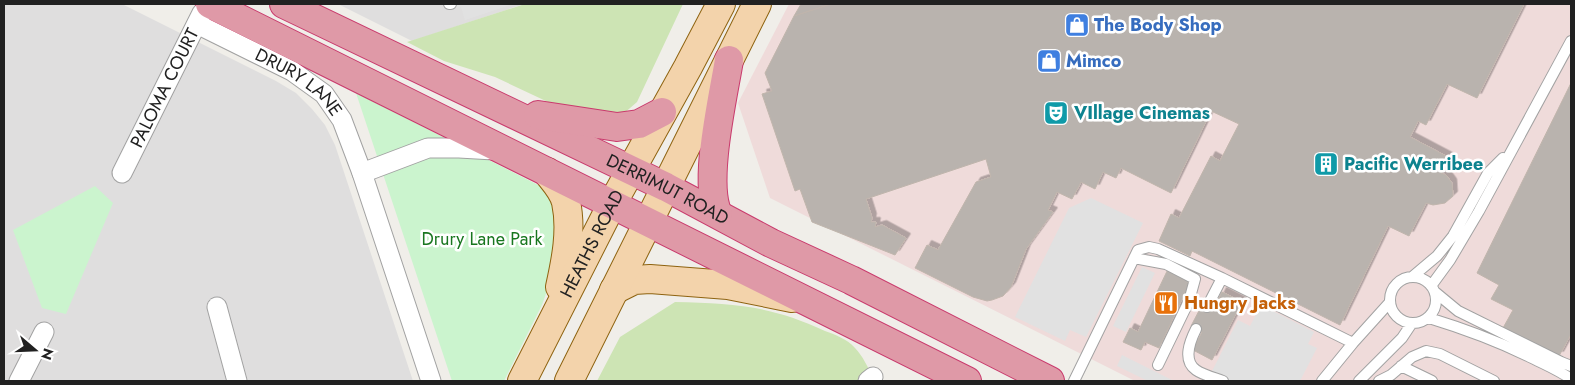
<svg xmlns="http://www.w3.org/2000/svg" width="1575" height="385" font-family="Jost,sans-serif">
  <defs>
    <filter id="shadow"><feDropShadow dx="4.5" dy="-4.5" stdDeviation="0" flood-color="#0004"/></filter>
  </defs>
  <rect width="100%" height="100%" fill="#f0eee9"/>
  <path fill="#dfdede" d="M4,4H122L276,81L296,93L312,109L325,125L335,145L413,381H4Z
    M338,4H524L412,41Z"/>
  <path fill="#efdbda" d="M789,4H1571V381H1135L770,198L738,103Z"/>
  <path fill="#cde4b4" d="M525,4H683L637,102L622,115L548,102L495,77L444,61L407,42Z
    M675,302C733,303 772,306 825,331C836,335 847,339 855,348C863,356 868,368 873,377L862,381H597L620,337Z"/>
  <path fill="#cbf4ce" d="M356,93L550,191L560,210L553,274L542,305L504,381H452Z
    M95,186L113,203L66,314L42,308L13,230Z"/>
  <path fill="#e1e1e1" d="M445,4H513L465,20L461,7L450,8Z
    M1091,198L1143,223L1086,337L1070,330L1065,341L1015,317L1069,208Z
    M1142,267L1155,273L1126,332L1113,326Z
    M1261,305L1314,332L1308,344L1317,348L1300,381H1207L1238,320L1250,326Z
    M1122,355L1174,381H1148L1117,366Z"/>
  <path fill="#b9b3ae" stroke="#c0b5ac" filter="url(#shadow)" d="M801,4H831L794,16Z
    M831,4H1524L1477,98L1447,84L1426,125L1418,121L1410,137L1448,157L1441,173L1446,175L1452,183L1453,196L1445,203L1433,205L1426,203L1409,236L1388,226L1340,325L1192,251L1190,256L1159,241L1171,214L1179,218L1211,156L1220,161L1239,124L1211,111L1171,193L1121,168L1116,178L1103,172L1095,189L1081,182L1072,199L1057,192L1048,210L1053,212L1026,249L1011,287L1003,296L992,300L987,301L973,297L915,268L927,245L938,250L976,182L991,177L986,159L866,199L872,218L871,222H876L875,227L882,225L906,238L895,255L812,222L800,189L795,191L762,94L772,91L765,73L794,16Z
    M1571,83V334L1559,356L1503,328L1513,310L1491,299L1499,285L1477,273Z
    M1169,267L1192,278L1159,348L1145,342L1141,350L1123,342L1130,328L1138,332Z
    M1222,292L1242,302L1212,360L1193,350L1202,332L1191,326L1202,305L1213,310Z"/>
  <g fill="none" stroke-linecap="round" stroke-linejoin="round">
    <defs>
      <path id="lane" d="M449,4H451
        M1134,258L1166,264L1195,279L1189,301L1158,365
        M1390 300a23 23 0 1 1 46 0a23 23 0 1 1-46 0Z
        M1412,277L1437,256L1453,236L1488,173L1503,158
        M1431,286L1450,260L1479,211L1571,41
        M1435,292L1458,311L1561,362L1571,366
        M1207,307L1222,278
        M1429,318C1465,329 1500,342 1534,359C1546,365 1560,371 1571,379
        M1196,329C1190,341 1182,360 1196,370C1203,375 1215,378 1223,381
        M1401,366L1432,381
        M1074,381L1138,250L1149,247L1158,249L1222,278L1353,343
        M1322,381L1353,343L1390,302
        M1359,381L1402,338L1412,323
        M1379,381L1391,375L1412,357L1426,351L1440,354L1494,381"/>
      <g id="street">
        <path id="s1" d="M197,24L292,71L324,94L342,120L362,173L431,381"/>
        <path id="s2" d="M122,173L202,13"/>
        <path d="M362,173L428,148H459L494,150"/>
        <path d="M217,307L237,381"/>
        <path d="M19,381L44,332"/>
        <path d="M868,381L873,377"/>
      </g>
      <g id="primary">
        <path d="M547,172C554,181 563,190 566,202C572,230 566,260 560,287"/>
        <path d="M614,290L634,280L650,279L728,285L792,298"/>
        <path id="s3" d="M522,381L612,204L688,67L721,4"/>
        <path d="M569,381L757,4"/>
      </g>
      <g id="highway">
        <path d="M210,4L967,381"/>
        <path id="s4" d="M284,4L666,187L771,243L851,280L1050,381"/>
        <path d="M538,115L617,127L639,124L662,112"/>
        <path d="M718,214C703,182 723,97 729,60"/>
      </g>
    </defs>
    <use href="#lane" stroke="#a2a2a2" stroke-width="12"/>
    <use href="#street" stroke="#a2a2a2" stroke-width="21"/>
    <use href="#primary" stroke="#8e6310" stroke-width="30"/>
    <use href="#highway" stroke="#c93b6d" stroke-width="30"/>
    <use href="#lane" stroke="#fff" stroke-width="10"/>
    <use href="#street" stroke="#fff" stroke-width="19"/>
    <use href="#primary" stroke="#f3d3ab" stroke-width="28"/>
    <use href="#highway" stroke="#df99a7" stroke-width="28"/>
  </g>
  <defs>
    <symbol id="shop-square" viewBox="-11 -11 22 22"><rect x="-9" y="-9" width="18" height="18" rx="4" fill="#3f7fe0" stroke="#fff"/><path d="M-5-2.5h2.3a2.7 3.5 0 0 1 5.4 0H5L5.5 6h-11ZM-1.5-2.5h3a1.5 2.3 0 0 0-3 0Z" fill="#fff"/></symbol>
    <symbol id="theatre-square" viewBox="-11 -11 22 22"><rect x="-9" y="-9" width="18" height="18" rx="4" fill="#0f9aa8" stroke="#fff"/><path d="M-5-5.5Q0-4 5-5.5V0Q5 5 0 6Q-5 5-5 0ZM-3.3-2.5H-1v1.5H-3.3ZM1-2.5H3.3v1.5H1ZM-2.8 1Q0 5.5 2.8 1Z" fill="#fff"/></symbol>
    <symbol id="building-square" viewBox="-11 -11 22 22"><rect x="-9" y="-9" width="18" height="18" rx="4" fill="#0f9aa8" stroke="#fff"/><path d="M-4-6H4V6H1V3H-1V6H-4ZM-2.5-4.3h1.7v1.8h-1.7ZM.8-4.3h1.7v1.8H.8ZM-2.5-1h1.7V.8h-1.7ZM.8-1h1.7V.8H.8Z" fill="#fff"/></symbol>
    <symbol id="restaurant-square" viewBox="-11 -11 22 22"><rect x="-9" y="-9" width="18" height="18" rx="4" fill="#e8710a" stroke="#fff"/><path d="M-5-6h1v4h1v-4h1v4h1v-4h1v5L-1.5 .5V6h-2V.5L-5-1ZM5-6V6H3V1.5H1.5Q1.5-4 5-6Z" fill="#fff"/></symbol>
  </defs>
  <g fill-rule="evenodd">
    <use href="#shop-square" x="1063" y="11" width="28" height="28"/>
    <use href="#shop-square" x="1035" y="47" width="28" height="28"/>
    <use href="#theatre-square" x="1042" y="99" width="28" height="28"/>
    <use href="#building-square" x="1312" y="150" width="28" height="28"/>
    <use href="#restaurant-square" x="1152" y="289" width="28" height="28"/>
  </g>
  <g text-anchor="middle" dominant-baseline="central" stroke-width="5" stroke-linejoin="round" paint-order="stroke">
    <g font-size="18" font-weight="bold" fill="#366cbe" stroke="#fff" text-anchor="start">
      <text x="1094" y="25">The Body Shop</text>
      <text x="1066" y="61">Mimco</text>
    </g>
    <g font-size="18" fill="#212121" stroke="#fff">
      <text stroke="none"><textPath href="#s1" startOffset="118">DRURY LANE</textPath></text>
      <text stroke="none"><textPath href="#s2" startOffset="95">PALOMA COURT</textPath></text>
      <text stroke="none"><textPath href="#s4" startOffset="426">DERRIMUT ROAD</textPath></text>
      <text stroke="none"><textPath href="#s3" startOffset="154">HEATHS ROAD</textPath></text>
    </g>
    <g font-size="18" font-weight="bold" fill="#0d838f" stroke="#fff" text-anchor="start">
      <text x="1074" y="113">VIllage Cinemas</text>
      <text x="1344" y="164">Pacific Werribee</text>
    </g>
    <g font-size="18" fill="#18761f" stroke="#fff">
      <text x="482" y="239">Drury Lane Park</text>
    </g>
    <g font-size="18" font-weight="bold" fill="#c56008" stroke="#fff" text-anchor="start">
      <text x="1184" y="303">Hungry Jacks</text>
    </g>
  </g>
  <rect width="1575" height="385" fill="none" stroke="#212121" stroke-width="10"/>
  <g transform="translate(35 350) rotate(109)" stroke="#ffffff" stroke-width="4" paint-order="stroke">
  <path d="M0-4L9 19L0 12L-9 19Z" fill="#212121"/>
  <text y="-8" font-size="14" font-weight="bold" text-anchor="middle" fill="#212121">N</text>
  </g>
</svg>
